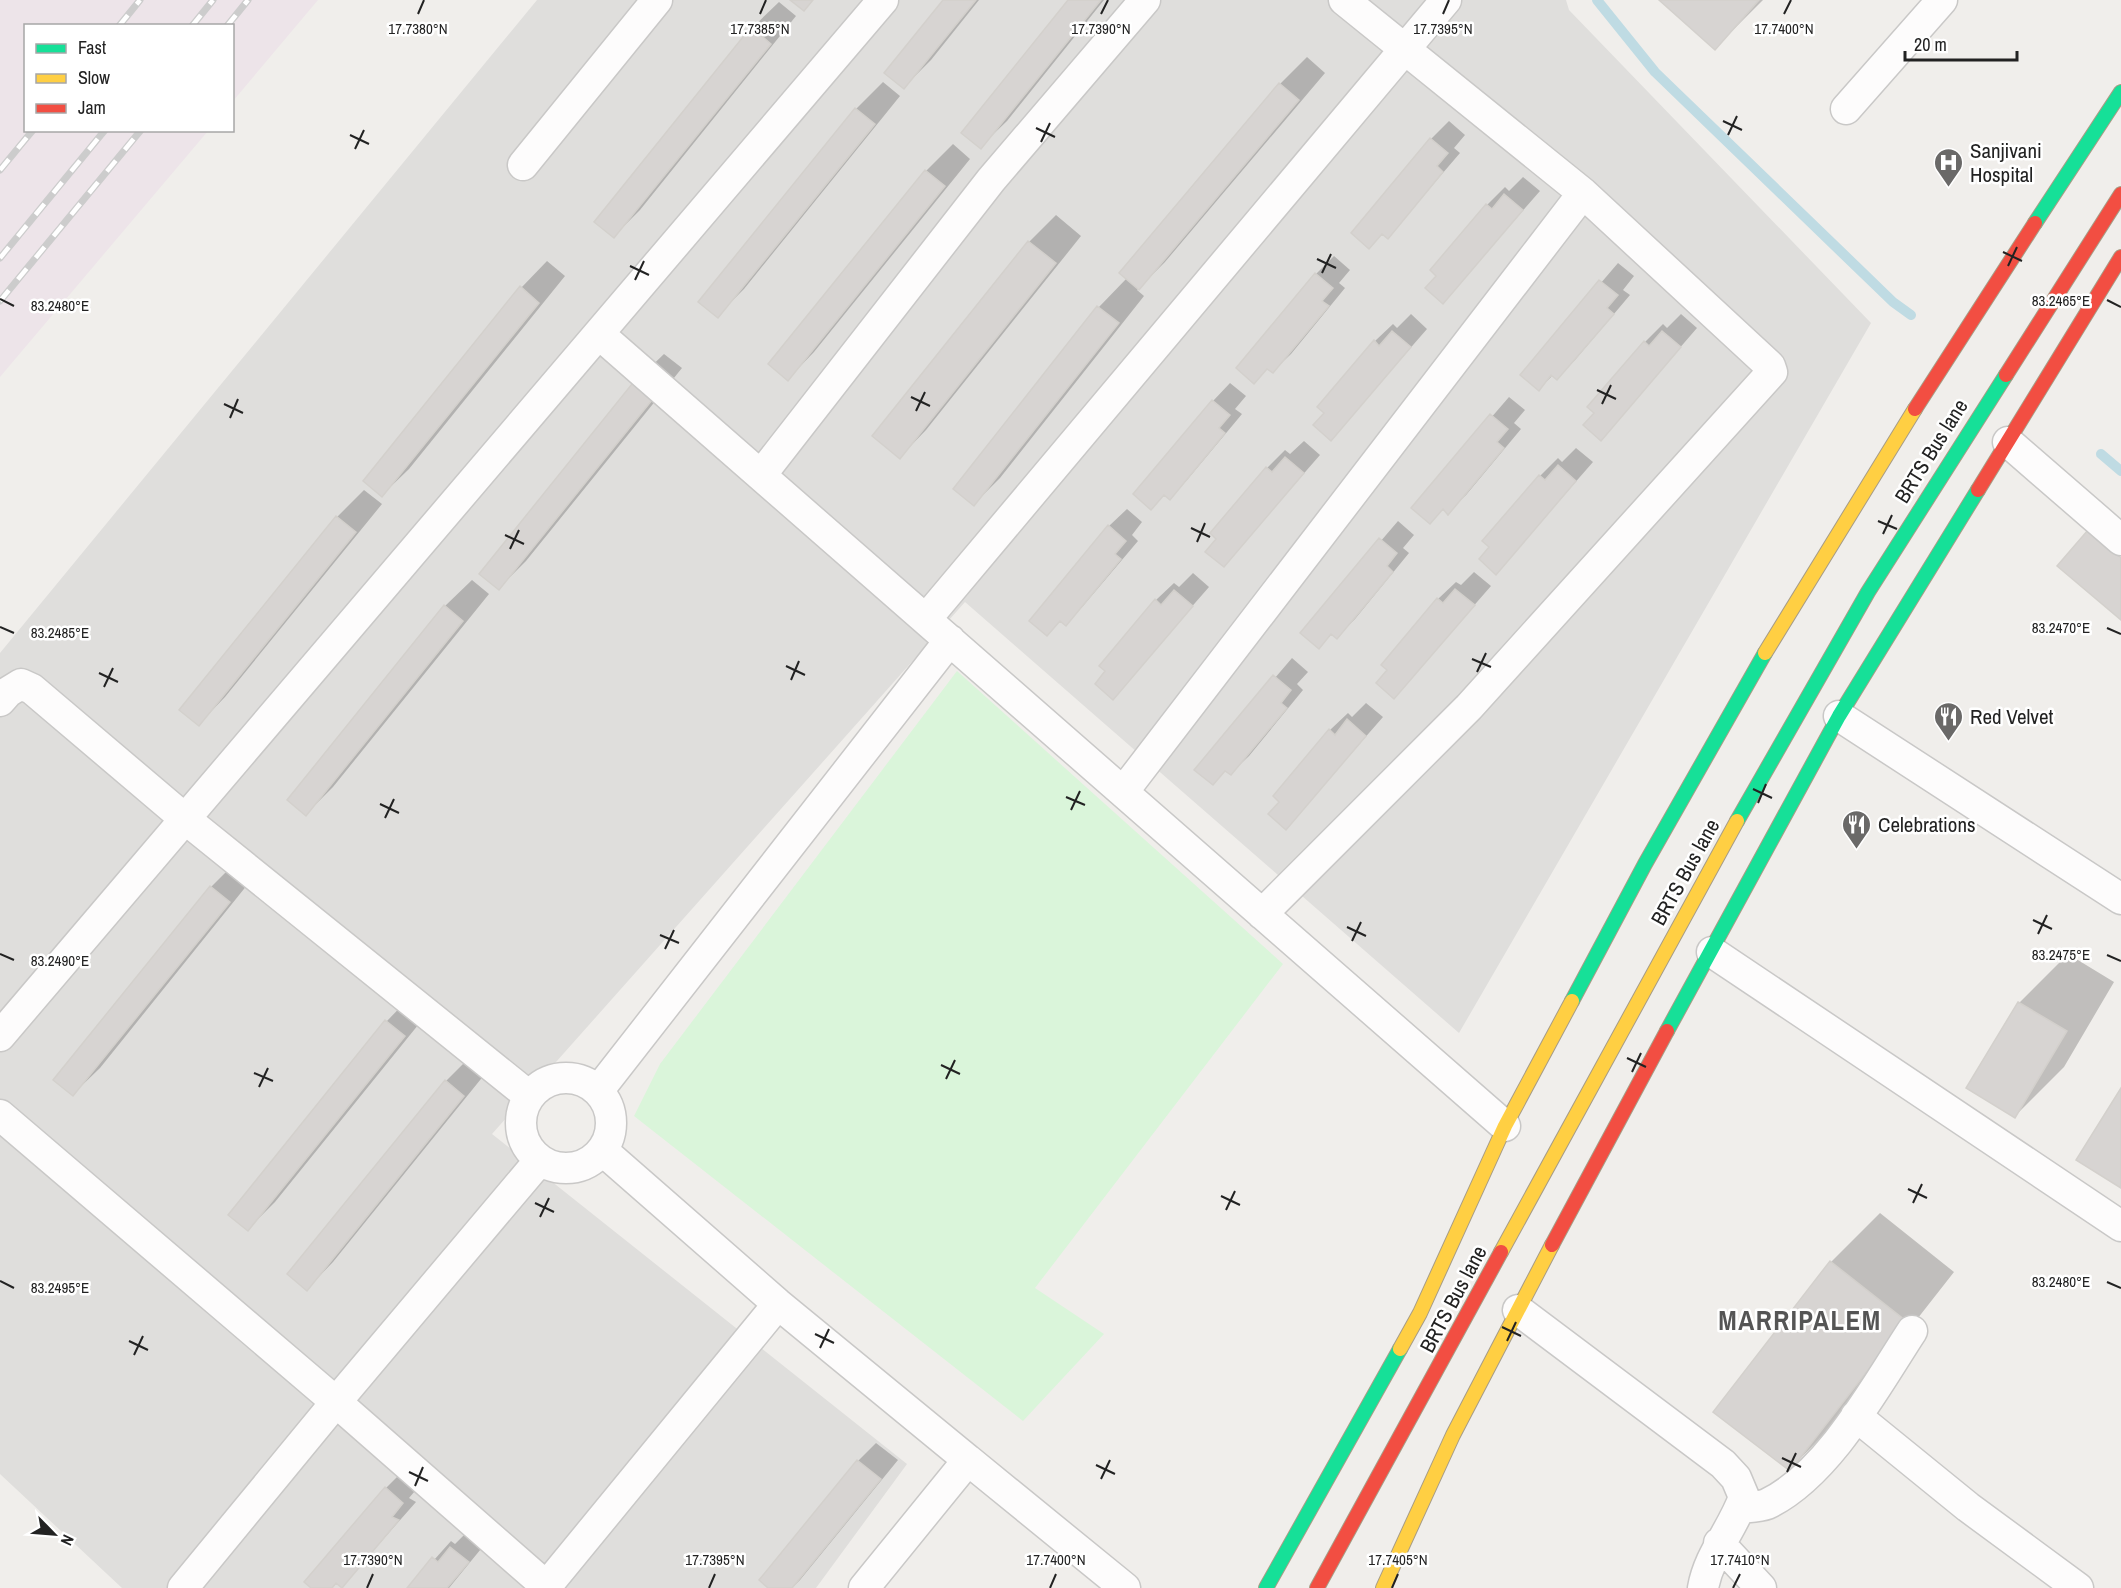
<svg xmlns="http://www.w3.org/2000/svg" width="2121" height="1588" font-family="'Archivo Narrow',sans-serif">
  <rect width="100%" height="100%" fill="#f0eeeb"/>
  <path fill="#dfdedc" d="M537,0H1566L1569,10L1871,323L1459,1033L965,602L492,1134L907,1464L816,1588H122L0,1474V653Z"/>
  <path fill="#ede4e9" d="M0,0H318L233,101L232,26H26V130L208,131L0,377Z"/>
  <path fill="#daf5da" d="M957,671L1283,964L1035,1288L1104,1334L1023,1421L634,1116L660,1064Z"/>
  <path fill="#0003" d="M945,0H979L931,60L904,87Z
    M1070,0H1104L1007,121L980,147Z
    M1661,0H1763L1715,48Z
    M779,2L796,16L640,210L614,236L752,28Z
    M1307,57L1325,73L1165,262L1137,290L1144,296L1000,478L974,504L955,489L1099,307L1127,278L1121,273L1280,84Z
    M883,82L900,96L744,289L717,316L700,302L856,109Z
    M1449,121L1465,135L1454,148L1460,153L1388,237L1431,139Z
    M953,144L970,159L814,352L788,379L770,364L926,171Z
    M1523,177L1540,191L1443,302L1438,276L1432,270L1487,205L1505,187L1509,191Z
    M1056,215L1081,236L926,430L900,457L874,436L1029,242Z
    M1334,256L1350,270L1339,283L1345,288L1291,354L1273,371L1268,368L1254,382L1316,274Z
    M547,261L565,276L409,469L382,495L521,288Z
    M1618,263L1634,276L1623,290L1630,295L1575,360L1557,378L1553,375L1539,389L1522,375Z
    M1411,314L1427,329L1331,439L1326,412L1375,341L1393,324L1397,328Z
    M1681,314L1697,328L1601,439L1596,413L1589,407L1645,342L1663,324L1667,328Z
    M664,354L682,368L526,561L499,588L637,380Z
    M1230,383L1246,396L1235,409L1242,414L1187,480L1169,498L1165,494L1151,508L1213,401Z
    M1509,397L1525,410L1514,423L1521,429L1466,495L1448,512L1444,508L1430,522L1413,508Z
    M1304,441L1320,455L1224,565L1218,539L1212,533L1267,468L1285,450L1290,454Z
    M1576,448L1593,462L1496,573L1491,547L1484,541L1540,476L1558,458L1562,462Z
    M364,490L382,504L225,697L199,724L181,710L337,517Z
    M1127,509L1142,522L1132,535L1138,541L1083,606L1065,624L1061,620L1047,634L1109,526Z
    M1398,521L1414,535L1403,548L1409,553L1355,619L1337,637L1333,633L1319,647L1302,633Z
    M1474,572L1491,586L1394,697L1438,599L1456,582L1461,585Z
    M1193,573L1209,587L1112,698L1107,671L1101,666L1156,600L1174,583L1179,587Z
    M472,580L489,594L333,787L306,814L445,606Z
    M1292,658L1308,672L1297,684L1303,690L1249,756L1231,773L1226,770H1196Z
    M1366,703L1383,717L1286,828L1281,801L1330,730L1348,713L1352,717Z
    M238,860L256,874L100,1068L73,1094L55,1080L211,887Z
    M2068,954L2114,982L2064,1067L2015,1116L2019,1003Z
    M413,994L431,1009L275,1202L248,1229L230,1215L387,1021Z
    M472,1055L489,1069L333,1262L307,1289L446,1081Z
    M1880,1213L1954,1272L1838,1420L1790,1469L1831,1262Z
    M876,1443L898,1460L800,1580L792,1588H771L761,1580L858,1461Z
    M403,1471L420,1485L409,1498L416,1502L342,1586L337,1582L332,1588H313L386,1488Z
    M469,1530L485,1544L449,1588H409L451,1541L455,1544Z"/>
  <g fill="none" stroke-linecap="round" stroke-linejoin="round">
    <path stroke="#bfdbe3" stroke-width="10" d="M1597,0L1655,72L1893,302L1911,315
      M2101,454L2121,471"/>
  </g>
  <path fill="#d7d4d2" stroke="#d3d0cc" stroke-width="1.5" d="M790,0H813L804,11Z
    M943,0H976L904,89L884,73Z
    M1068,0H1101L981,149L961,133Z
    M1659,0H1759L1715,50Z
    M751,27L771,44L614,238L594,222Z
    M1279,83L1299,100L1139,290L1119,273Z
    M855,108L875,124L718,318L698,302Z
    M1430,138L1448,153L1437,166L1443,172L1388,239L1382,234L1369,249L1351,233Z
    M925,170L945,186L788,381L768,364Z
    M1504,194L1523,210L1443,304L1425,288L1436,276L1430,270L1486,204L1492,209Z
    M1028,241L1056,263L900,459L872,436Z
    M1315,273L1333,288L1322,301L1329,306L1273,373L1267,369L1254,384L1236,368Z
    M1599,280L1618,295L1607,308L1614,314L1557,380L1551,375L1539,391L1520,375Z
    M520,286L539,303L382,497L363,481Z
    M1097,306L1119,323L974,506L953,489Z
    M1392,331L1411,347L1331,441L1313,425L1324,413L1317,407L1374,340L1379,346Z
    M1662,331L1681,347L1601,441L1583,425L1594,413L1587,407L1644,341L1649,346Z
    M636,379L656,395L499,590L479,574Z
    M1212,400L1230,415L1219,428L1225,433L1170,500L1164,495L1151,510L1133,494Z
    M1490,414L1508,429L1497,442L1504,448L1448,515L1443,509L1430,524L1411,508Z
    M1285,457L1304,473L1224,567L1205,552L1216,539L1210,533L1266,467L1272,472Z
    M1558,465L1576,481L1496,575L1479,559L1489,547L1482,541L1539,475L1545,480Z
    M336,516L356,532L199,726L179,710Z
    M1108,525L1126,541L1115,554L1121,559L1066,626L1060,621L1047,636L1029,621Z
    M2088,530L2121,558V620L2057,566Z
    M1379,538L1397,553L1387,566L1393,572L1337,639L1331,634L1319,649L1300,633Z
    M1455,589L1475,605L1394,699L1376,683L1387,670L1381,665L1437,598L1443,603Z
    M1174,590L1193,606L1113,700L1095,684L1105,671L1099,666L1155,599L1161,605Z
    M444,605L463,621L306,816L287,800Z
    M1273,675L1291,690L1281,703L1287,708L1231,775L1225,771L1213,785L1194,770Z
    M1347,719L1366,736L1286,830L1268,814L1279,802L1273,796L1329,729L1335,735Z
    M210,886L230,902L73,1096L53,1080Z
    M2018,1002L2067,1031L2015,1118L1966,1088Z
    M385,1020L405,1036L248,1231L228,1215Z
    M445,1080L464,1096L307,1291L287,1274Z
    M2121,1088V1188L2076,1160Z
    M1830,1261L1906,1321L1790,1471L1713,1412Z
    M857,1460L881,1479L792,1588H768L759,1580Z
    M385,1487L403,1503L392,1517L399,1520L342,1588L336,1583L332,1588H311L304,1582Z
    M450,1547L469,1562L447,1588H407L432,1557L438,1562Z"/>
  <g fill="none" stroke-linecap="round" stroke-linejoin="round">
    <defs>
      <path id="street" d="M1846,109L1942,0
        M523,165L657,0
        M599,334L1505,1126
        M2008,442L2121,540
        M761,475L991,180L1145,0
        M926,619L1446,0
        M0,701L8,692L21,684L32,689L184,818L529,1096
        M1839,716L2121,899
        M1123,792L1583,193
        M1262,914L1469,707L1772,372L1770,366L1583,193L1344,0
        M1712,952L2121,1226
        M0,1036L883,0
        M521 1123a45 45 0 1 1 90 0a45 45 0 1 1-90 0Z
        M598,1091L950,640
        M0,1115L336,1402L183,1588
        M602,1150L778,1304L968,1460L864,1588
        M540,1160L336,1402L546,1586
        M1518,1310L1723,1464L1736,1478L1744,1497C1733,1529 1709,1554 1703,1588
        M1856,1416L1968,1507L2078,1588
        M968,1460L1125,1588
        M1740,1508C1748,1507 1759,1507 1767,1504C1828,1475 1876,1386 1912,1331
        M1719,1543L1761,1588
        M545,1588L778,1304"/>
      <path id="fast" d="M2035,223L2121,92
        M1737,821L1868,592L2006,375
        M1572,1001L1645,864L1765,653
        M1667,1031L1839,716L1978,490
        M1266,1588L1400,1349"/>
      <path id="slow" d="M1765,653L1915,409
        M1501,1252L1737,821
        M1400,1349L1420,1313L1505,1126L1572,1001
        M1383,1588L1453,1435L1552,1245"/>
      <path id="jam" d="M2006,375L2121,194
        M1915,409L2035,223
        M1978,490L2121,257
        M1552,1245L1667,1031
        M1317,1588L1501,1252"/>
    </defs>
    <use href="#street" stroke="#c9c8c7" stroke-width="33"/>
    <use href="#fast" stroke="#a79c86" stroke-width="16"/>
    <use href="#slow" stroke="#a79c86" stroke-width="16"/>
    <use href="#jam" stroke="#a79c86" stroke-width="16"/>
    <use href="#street" stroke="#fdfcfc" stroke-width="30"/>
    <use href="#fast" stroke="#16e098" stroke-width="14"/>
    <use href="#slow" stroke="#ffcf43" stroke-width="14"/>
    <use href="#jam" stroke="#f24e42" stroke-width="14"/>
    <defs>
      <path id="rail" d="M119,26L140,0
        M192,26L213,0
        M227,26L248,0
        M0,170L33,130
        M0,258L105,130
        M0,301L141,130"/>
    </defs>
    <use href="#rail" stroke="#ccc" stroke-width="7"/>
    <use href="#rail" stroke="#fff" stroke-width="4.5" stroke-dasharray="14" stroke-linecap="butt"/>
  </g>
  <path fill="none" stroke="#222" stroke-width="2" d="M418,14L424,0M760,14L766,0M1101,14L1108,0M1443,14L1449,0M1784,14L1791,0M1723,121L1742,130M1036,128L1055,137M350,135L369,144M1728,135L1737,116M1041,142L1050,123M355,149L364,130M2003,252L2022,261M1317,259L1336,268M630,266L649,275M2008,266L2017,247M1322,273L1331,254M635,280L644,261M0,299L14,306M2107,300L2121,307M1597,390L1616,399M911,397L930,406M224,404L243,413M1602,404L1611,385M916,411L925,392M230,418L238,399M1878,521L1897,529M1191,528L1210,537M1883,534L1892,515M505,535L524,544M1197,542L1205,523M510,549L519,530M0,627L14,633M2107,628L2121,634M1472,659L1491,667M786,666L805,675M1477,672L1486,653M99,673L118,682M791,680L799,661M104,687L113,668M1753,789L1772,798M1066,797L1085,805M1758,803L1766,784M380,804L399,813M1071,810L1080,791M385,818L394,799M2033,920L2052,929M1347,927L1366,936M2038,934L2047,915M660,935L679,943M1352,941L1361,922M665,949L674,930M0,954L14,960M2107,955L2121,961M1627,1058L1646,1067M941,1065L960,1074M1632,1072L1641,1053M254,1073L273,1081M946,1079L955,1060M259,1087L268,1068M1908,1189L1927,1198M1221,1196L1240,1205M535,1203L554,1212M1913,1203L1922,1184M1226,1210L1235,1191M540,1217L549,1198M0,1281L14,1288M2107,1282L2121,1288M1502,1327L1521,1336M815,1334L834,1343M129,1341L148,1350M1507,1341L1516,1322M820,1348L829,1329M134,1355L143,1336M1782,1458L1801,1467M1096,1465L1115,1474M409,1472L428,1481M1787,1472L1796,1453M1101,1479L1110,1460M415,1486L423,1467M367,1588L373,1574M709,1588L715,1574M1050,1588L1056,1574M1392,1588L1398,1574M1733,1588L1740,1574"/>
  <defs>
    <symbol id="hospital-pin" viewBox="-11 -11 22 30"><path d="M0 17L-7.5 6A9.5 9.5 0 1 1 7.5 6Z" fill="#6a6968" stroke="#fff"/><path d="M-5-5h3v3.5h4V-5h3V5h-3V1.5h-4V5h-3Z" fill="#fff"/></symbol>
    <symbol id="restaurant-pin" viewBox="-11 -11 22 30"><path d="M0 17L-7.5 6A9.5 9.5 0 1 1 7.5 6Z" fill="#6a6968" stroke="#fff"/><path d="M-5-6h1v4h1v-4h1v4h1v-4h1v5L-1.5 .5V6h-2V.5L-5-1ZM5-6V6H3V1.5H1.5Q1.5-4 5-6Z" fill="#fff"/></symbol>
  </defs>
  <g fill-rule="evenodd">
    <use href="#hospital-pin" x="1932" y="146" width="33" height="45"/>
    <use href="#restaurant-pin" x="1932" y="700" width="33" height="45"/>
    <use href="#restaurant-pin" x="1840" y="808" width="33" height="45"/>
  </g>
  <g text-anchor="middle" dominant-baseline="central" stroke-width="5" stroke-linejoin="round" paint-order="stroke">
    <g font-size="21" fill="#222" stroke="#fff" text-anchor="start">
      <text x="1970" y="150">Sanjivani<tspan x="1970" dy="24">Hospital</tspan></text>
      <text x="1970" y="716">Red Velvet</text>
      <text x="1878" y="824">Celebrations</text>
    </g>
    <g font-size="21" fill="#222" stroke="#fff">
      <text transform="translate(1931 451) rotate(-58)">BRTS Bus lane</text>
      <text transform="translate(1685 872) rotate(-61)">BRTS Bus lane</text>
      <text transform="translate(1453 1299) rotate(-62)">BRTS Bus lane</text>
    </g>
    <g font-size="27" font-weight="bold" letter-spacing="1.5" fill="#555" stroke="#fff">
      <text x="1800" y="1320">MARRIPALEM</text>
    </g>
  </g>
  <g font-size="15" text-anchor="middle" fill="#222" stroke="#fff" stroke-width="5" stroke-linejoin="round" paint-order="stroke">
    <text x="418" y="34">17.7380°N</text>
    <text x="760" y="34">17.7385°N</text>
    <text x="1101" y="34">17.7390°N</text>
    <text x="1443" y="34">17.7395°N</text>
    <text x="1784" y="34">17.7400°N</text>
    <text x="2061" y="306">83.2465°E</text>
    <text x="60" y="311">83.2480°E</text>
    <text x="2061" y="633">83.2470°E</text>
    <text x="60" y="638">83.2485°E</text>
    <text x="2061" y="960">83.2475°E</text>
    <text x="60" y="966">83.2490°E</text>
    <text x="2061" y="1287">83.2480°E</text>
    <text x="60" y="1293">83.2495°E</text>
    <text x="373" y="1565">17.7390°N</text>
    <text x="715" y="1565">17.7395°N</text>
    <text x="1056" y="1565">17.7400°N</text>
    <text x="1398" y="1565">17.7405°N</text>
    <text x="1740" y="1565">17.7410°N</text>
  </g>
  <rect x="24" y="24" width="210" height="108" fill="#ffffff" stroke="#a7a7a7" stroke-width="1.5"/>
  <rect x="36" y="44" width="30" height="9" fill="#16e098" stroke="#a7a7a7" stroke-width="1.5"/>
  <text x="78" y="54" font-size="18" fill="#222222">Fast</text>
  <rect x="36" y="74" width="30" height="9" fill="#ffcf43" stroke="#a7a7a7" stroke-width="1.5"/>
  <text x="78" y="84" font-size="18" fill="#222222">Slow</text>
  <rect x="36" y="104" width="30" height="9" fill="#f24e42" stroke="#a7a7a7" stroke-width="1.5"/>
  <text x="78" y="114" font-size="18" fill="#222222">Jam</text>
  <g transform="translate(54 1534) rotate(115)" stroke="#ffffff" stroke-width="4.5" paint-order="stroke">
  <path d="M0-4.5L10 22L0 15L-10 22Z" fill="#222222"/>
  <text y="-9" font-size="16" font-weight="bold" text-anchor="middle" fill="#222222">N</text>
  </g>
  <path d="M1905 51v9h112v-9" fill="none" stroke="#222222" stroke-width="3"/>
  <text x="1914" y="51" font-size="18" fill="#222222" stroke="#ffffff" stroke-width="4.5" paint-order="stroke">20 m</text>
</svg>
